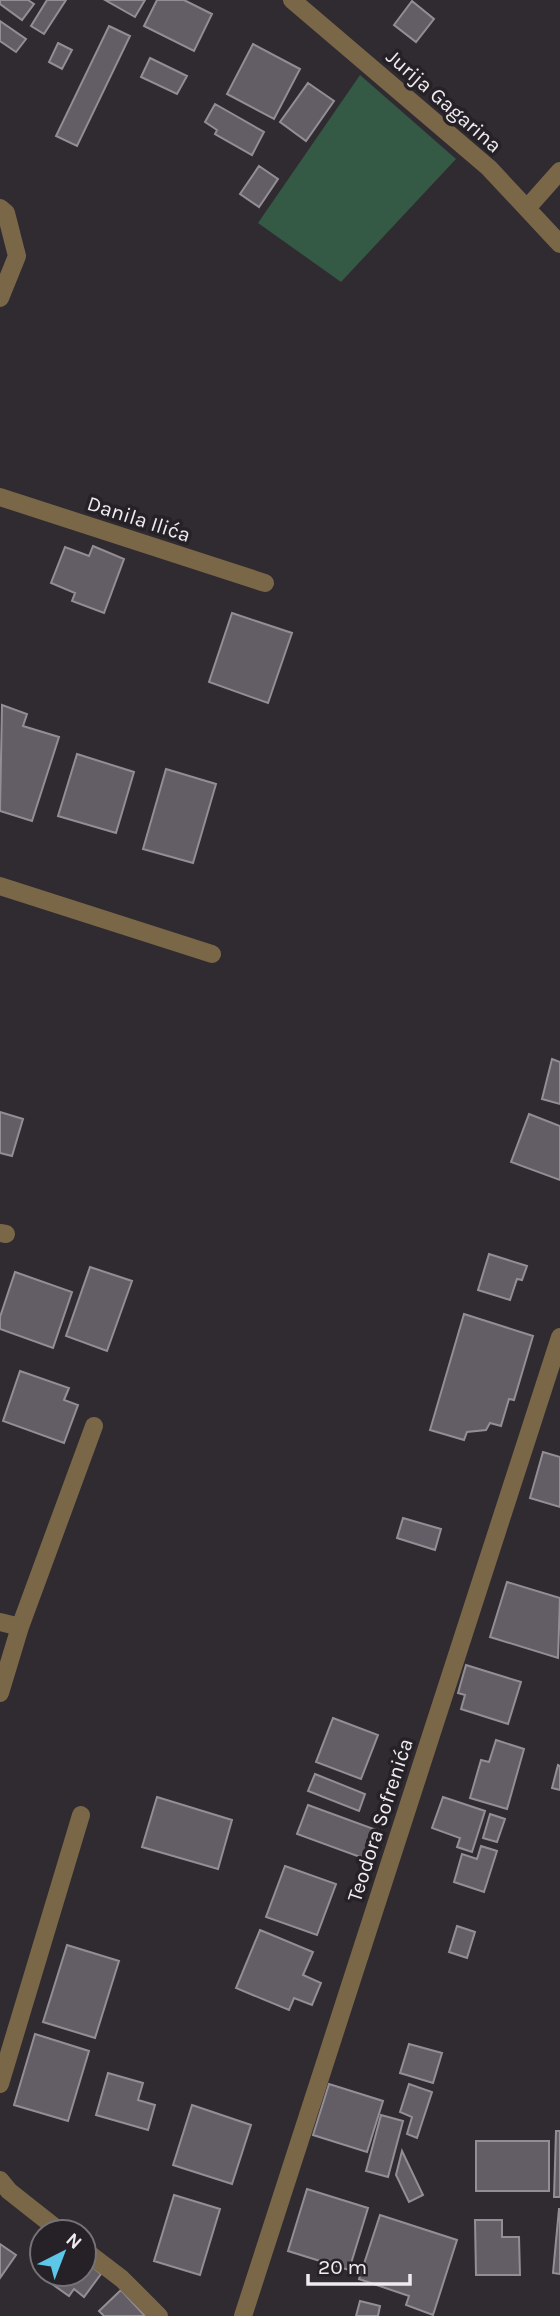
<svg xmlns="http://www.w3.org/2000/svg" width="560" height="2316" font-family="Karla,sans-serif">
  <rect width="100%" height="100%" fill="#2f2b31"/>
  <path fill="#345944" d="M360,75L456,159L341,282L258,223Z"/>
  <path fill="#635e65" stroke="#938e95" stroke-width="2" d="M0,0H28L34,4L22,20L0,4Z
    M47,0H66L44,34L31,26Z
    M105,0H145L135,17Z
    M157,0H184L212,14L194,51L144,26Z
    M412,1L434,19L416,42L394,25Z
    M0,21L26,39L16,52L0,41Z
    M109,26L130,36L77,146L56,136Z
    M58,43L72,50L62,69L49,62Z
    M253,44L300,69L274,119L227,94Z
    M150,58L187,76L177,94L141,77Z
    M308,83L334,101L306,141L280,122Z
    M215,104L264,132L252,155L215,134L217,130L205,122Z
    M259,166L278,179L259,207L240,194Z
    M93,546L124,559L104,613L72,601L75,593L51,583L65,547L89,556Z
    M232,613L292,633L268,703L209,682Z
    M2,705L27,714L23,726L59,737L32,821L0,811Z
    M77,754L134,772L116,833L58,816Z
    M166,769L216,784L193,863L143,849Z
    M552,1059L560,1062V1104L542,1099Z
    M0,1112L23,1119L12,1156L0,1153Z
    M529,1114L560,1126V1180L511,1162Z
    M489,1254L527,1266L522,1280L517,1279L510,1300L478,1290Z
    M90,1267L132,1281L107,1351L66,1336Z
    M15,1272L72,1292L53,1348L0,1329V1317Z
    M464,1314L533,1336L514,1400L509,1399L501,1426L490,1423L486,1430L467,1432L464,1440L430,1430Z
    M20,1371L69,1388L64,1400L78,1405L64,1443L3,1421Z
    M543,1452L560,1457V1507L530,1498Z
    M403,1518L441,1529L435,1550L397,1538Z
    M507,1582L560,1598L558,1658L490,1637Z
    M466,1665L521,1682L508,1724L461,1709L465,1695L458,1693Z
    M333,1718L378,1735L361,1779L316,1762Z
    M496,1740L524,1749L507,1809L470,1798L481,1760L489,1762Z
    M558,1765L560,1766V1790L552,1788Z
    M315,1774L365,1794L359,1811L308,1791Z
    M157,1797L232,1820L218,1869L142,1847Z
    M443,1797L485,1811L472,1852L457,1847L460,1838L432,1828Z
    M308,1805L382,1832L371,1861L297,1834Z
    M490,1814L505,1819L497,1842L483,1838Z
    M481,1846L497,1851L484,1892L454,1882L462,1854L477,1859Z
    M285,1866L336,1884L317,1935L266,1917Z
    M457,1926L475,1932L467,1958L449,1952Z
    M260,1930L313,1952L303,1975L321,1983L312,2005L294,1998L289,2010L236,1988Z
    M67,1945L119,1961L95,2038L43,2022Z
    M35,2034L89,2051L68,2121L14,2105Z
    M409,2044L442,2053L433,2083L400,2073Z
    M108,2073L143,2083L138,2100L155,2105L148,2130L96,2115Z
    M329,2084L383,2101L367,2152L313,2135Z
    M409,2084L432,2092L417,2138L407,2134L412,2117L400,2112Z
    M192,2105L251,2125L232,2184L173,2165Z
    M381,2115L403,2121L388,2177L366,2171Z
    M556,2131H560V2197H554Z
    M476,2141H549V2191H476Z
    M402,2151L423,2195L409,2202L396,2175Z
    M307,2189L368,2208L349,2270L288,2251Z
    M174,2195L220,2209L200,2275L154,2261Z
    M559,2209H560V2274L553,2273Z
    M380,2215L457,2240L433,2315L406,2305L409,2296L359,2279Z
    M475,2220H502V2237H519L520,2275H476Z
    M0,2244L16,2255L0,2278Z
    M84,2260L101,2274L84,2297L74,2289L69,2296L52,2284L57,2277L52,2274H84Z
    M121,2290L145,2316H104L99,2311Z
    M360,2301L380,2306L378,2316H356Z"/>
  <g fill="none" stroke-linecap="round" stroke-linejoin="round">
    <path stroke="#7a6747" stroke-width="18" d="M292,0L489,168L560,244
      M528,207L560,171
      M0,208L6,213L17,256L0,298
      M0,497L265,583
      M0,886L212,954
      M0,1233L6,1234
      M0,1622L20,1627
      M0,1693L20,1627L94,1426
      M0,2084L81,1815
      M0,2180L9,2191L61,2232
      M84,2250L122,2279L159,2316
      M243,2316L560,1337"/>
  </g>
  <g text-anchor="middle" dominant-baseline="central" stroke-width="7" stroke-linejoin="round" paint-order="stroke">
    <g font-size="21" fill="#eeecef" stroke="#252127">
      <text transform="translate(444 101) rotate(41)">Jurija Gagarina</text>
      <text transform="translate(139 519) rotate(18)">Danila Ilića</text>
      <text transform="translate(380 1820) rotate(-72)">Teodora Sofrenića</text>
    </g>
  </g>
  <g transform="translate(63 2253) rotate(42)"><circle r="33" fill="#252127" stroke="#757277" stroke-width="2"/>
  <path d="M0-5L12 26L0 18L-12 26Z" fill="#5cc7e8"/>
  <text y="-10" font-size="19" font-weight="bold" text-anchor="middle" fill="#eeecef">N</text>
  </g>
  <path d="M308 2274v10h102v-10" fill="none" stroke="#eeecef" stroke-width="3.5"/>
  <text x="318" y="2274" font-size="21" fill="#eeecef" stroke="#252127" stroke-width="5" paint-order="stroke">20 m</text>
</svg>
